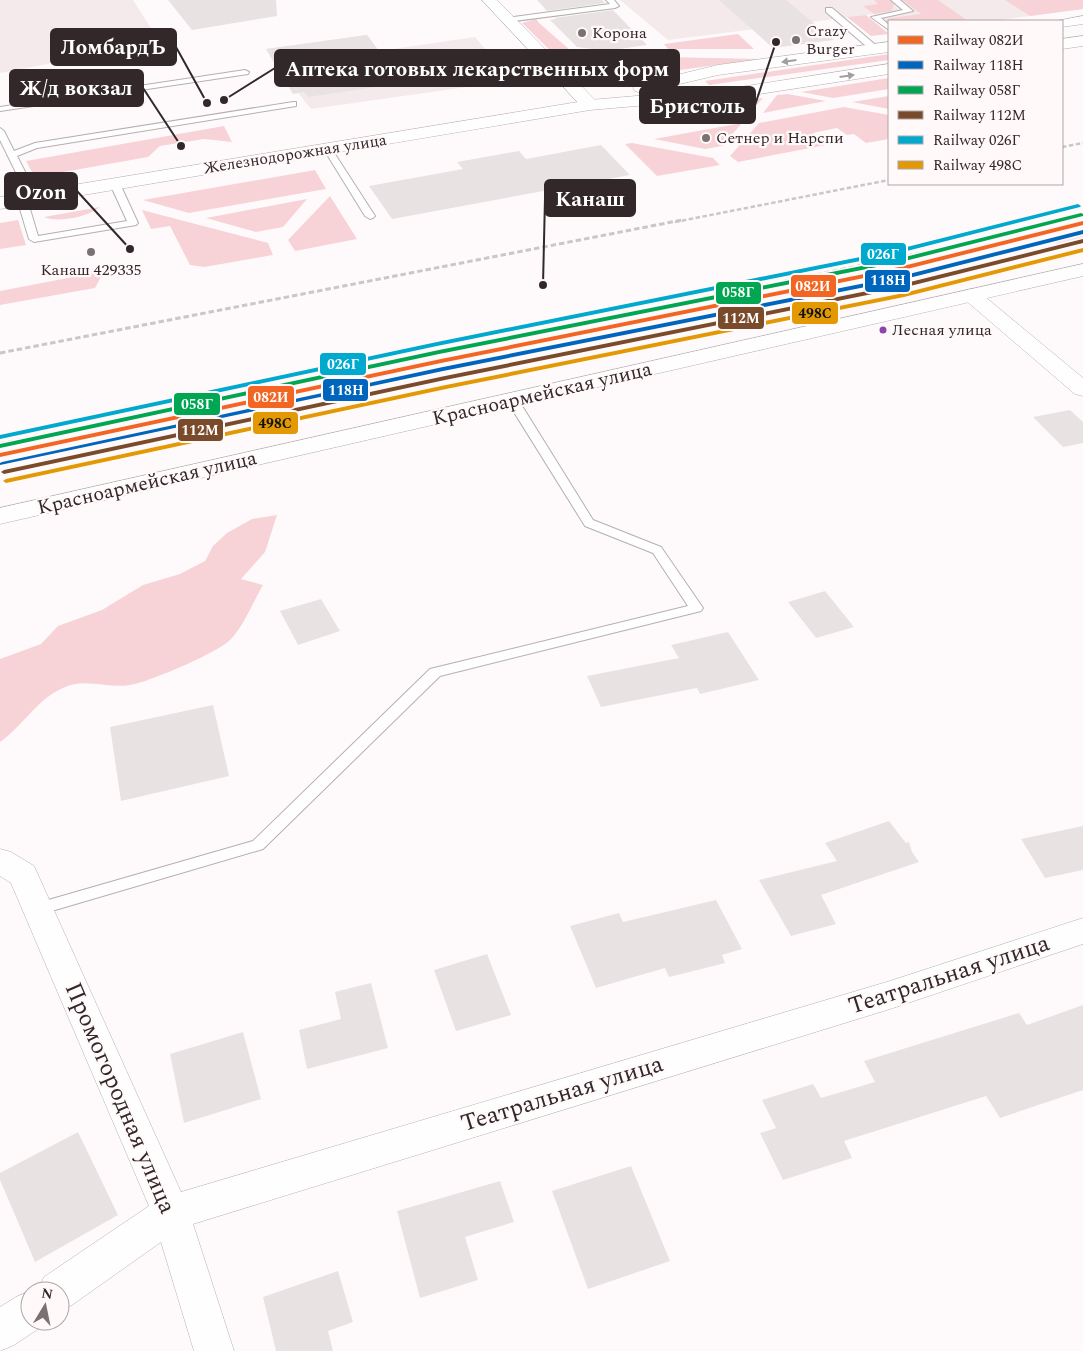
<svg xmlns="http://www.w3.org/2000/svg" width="1083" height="1351" font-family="Spectral,serif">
  <rect width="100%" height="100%" fill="#fefafb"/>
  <path fill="#f4eaeb" d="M0,0H133L154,33L106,53L0,73Z
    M620,0H1083V9L992,21H889V26L874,14L866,15L668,40Z
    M367,35L379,51L475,37L499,65L532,61L544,71L524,79L311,109L274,63L266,49Z
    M1083,231V245L1063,249L1050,238Z"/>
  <path fill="#f7d3d7" d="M874,0H890L894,3L892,11L874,14L863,6L878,4Z
    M902,0H938L968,21H889V26L884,22L890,18L921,14Z
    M1005,0H1083V9L1030,16Z
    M866,15L889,34L871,36L847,17Z
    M536,19L539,23L577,56L559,59L522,23Z
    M738,34L754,49H668L664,44Z
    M889,54V60L709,85L705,81Z
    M667,57L760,59L644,75L595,78L579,76L565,66Z
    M889,78V89L833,98L801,92Z
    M788,94L826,101L763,113L777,95Z
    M889,96V109L852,102Z
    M763,98L748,115L692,124L685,117L726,110L721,105Z
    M844,107L889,115V139L866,143L854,134L847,135L837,128L813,133L826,145L738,162L730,156L759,123Z
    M742,123L722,146L705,149L654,139Z
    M224,126L232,142L204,139L160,146L148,157L52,174L32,172L26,161Z
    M632,143L713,158L720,165L657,176L625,144Z
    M315,170L326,189L189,213L143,200Z
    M330,196L357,239L295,251L288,240Z
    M307,199L283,227L256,232L206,218Z
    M100,207C89,217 56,223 44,217Z
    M142,210L268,243L273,255L204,267L190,265L170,226L151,229Z
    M18,220L26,245L0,249V223Z
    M104,271L95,288L0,305V291Z
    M277,515L265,552L241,579L263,585C253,602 244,626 230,640C219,652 147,683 130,685C107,689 85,677 63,688C37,699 23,726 0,742V659L41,644L58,626L102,610L143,585L180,574L205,561L213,546L227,533L252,519Z"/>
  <path fill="#e9e2e2" d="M168,0H276L277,16L192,30Z
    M537,0H602L605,3L547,11Z
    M719,0H786L834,40L773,48Z
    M613,10L647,45L606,51L577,47L550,20L556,19L554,18Z
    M367,35L403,83L308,97L304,92L293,94L266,49Z
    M601,145L630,175L392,219L369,186L463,169L457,162L519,151L526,159Z
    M1070,410L1083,422V443L1063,447L1033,417Z
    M825,591L854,627L816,638L788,602Z
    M321,599L340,631L298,645L280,611Z
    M728,632L759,680L700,694L697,688L601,707L587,676L679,658L671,645Z
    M213,705L229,776L121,801L110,727Z
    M889,821L906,843L909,842L912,852L919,862L821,895L836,924L791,936L759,880L837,861L825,843Z
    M1083,826V870L1045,878L1021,839Z
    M716,900L742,949L722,955L725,963L669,977L665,968L596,988L570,926L619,913L623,922Z
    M487,954L511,1015L456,1031L434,970Z
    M371,983L388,1048L307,1069L299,1030L341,1019L335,992Z
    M1083,1005V1090L1000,1118L986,1096L844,1141L852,1158L783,1180L760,1133L776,1128L762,1100L813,1084L821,1098L875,1082L864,1061L1019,1013L1027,1025Z
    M243,1032L261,1099L184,1123L170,1054Z
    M78,1132L118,1215L35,1262L0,1180V1173Z
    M631,1166L670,1261L588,1289L552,1191Z
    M500,1181L514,1222L465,1237L478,1280L420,1298L397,1211Z
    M338,1271L353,1322L328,1331L333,1351H276L263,1297Z"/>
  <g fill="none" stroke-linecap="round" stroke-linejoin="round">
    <defs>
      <path id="lane" d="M606,0H614L619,6L615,8L507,22L503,20L507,18L610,4Z
        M891,0H900L913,11L881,18L889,25V30L871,17L903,10Z
        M826,8H832L878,47V51H872L826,12Z
        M245,70L249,72L248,74L0,111V107Z
        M293,102H296V106L37,148L17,156L38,197L33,200L28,197L0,140V128L4,131L14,151L35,143Z
        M327,145L331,148L375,216L373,218L370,219L365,216L323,148Z
        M115,181L120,184L138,223L136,225L34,242L29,239L17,199L19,197H25L27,199L38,236L127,221L110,184Z
        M513,398L519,401L593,520L661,547L703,608L701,611L440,676L263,849L38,915L32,914L30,909L32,904L38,903L253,841L430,669L688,606L653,553L585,526L507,401Z"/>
      <path id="street" d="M482,0H497L596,101L598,105L596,109H584Z
        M971,289L978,291L1083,378V396L1075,394L964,299L961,295L964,291Z
        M0,849L11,852L34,866L181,1192L890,981L1083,918V944L890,1009L193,1224L234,1351H194L161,1242L72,1305L60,1310V1291H38L44,1277L149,1206L11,883L0,876Z
        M30,1291V1321H46L44,1325L14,1345L0,1351V1307L16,1297Z"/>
      <path id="secondary" d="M1083,16V24L1062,27V21H1056Z
        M1083,36V46L1062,49V39Z
        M889,42V52L718,75L641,93L635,91L633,88L635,85L718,65Z
        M889,64V74L740,97L590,110L0,209V197L590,100L740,87Z
        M1083,264V276L0,524V508Z"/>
    </defs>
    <use href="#lane" stroke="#b5afb0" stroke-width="2"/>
    <use href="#street" stroke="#b5afb0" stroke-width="1"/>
    <use href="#secondary" stroke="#b5afb0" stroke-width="1"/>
    <use href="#lane" fill="#fffefe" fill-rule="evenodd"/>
    <use href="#street" fill="#fffefe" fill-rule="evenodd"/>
    <use href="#secondary" fill="#fffefe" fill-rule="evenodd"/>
    <path stroke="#c9c7c7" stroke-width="2.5" stroke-dasharray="4.5 2.5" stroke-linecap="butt" d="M1062,147L1083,143
      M675,222L889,180
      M1054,222L1083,216"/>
    <path stroke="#c9c7c7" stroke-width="3" stroke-dasharray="5.5 3" stroke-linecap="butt" d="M0,353L682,220
      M0,444L926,252L1060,220"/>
    <defs>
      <path id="rail-1" d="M1083,221V225L899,271L441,363L0,457V453L441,359L899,267Z"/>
      <path id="rail-2" d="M1083,230V234L901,280L443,371L0,465V463L2,462L443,367L901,276Z"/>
      <path id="rail-3" d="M1081,213L1083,214V216L897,263L439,354L0,448V444L439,350L897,259Z"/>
      <path id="rail-4" d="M1083,239V243L902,288L445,380L4,474L1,472L4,470L445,376L902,284Z"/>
      <path id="rail-5" d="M1078,204L1081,206L1080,207L895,254L437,346L0,439V435L437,342L895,250Z"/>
      <path id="rail-6" d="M1083,248V252L904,297L446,389L6,483L3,481L6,479L446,385L904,293Z"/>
    </defs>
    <use href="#rail-1" stroke="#fff9fa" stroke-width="3"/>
    <use href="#rail-2" stroke="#fff9fa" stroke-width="3"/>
    <use href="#rail-3" stroke="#fff9fa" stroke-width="3"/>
    <use href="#rail-4" stroke="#fff9fa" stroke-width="3"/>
    <use href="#rail-5" stroke="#fff9fa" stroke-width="3"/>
    <use href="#rail-6" stroke="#fff9fa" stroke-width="3"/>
    <use href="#rail-1" fill="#f26522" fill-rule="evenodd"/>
    <use href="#rail-2" fill="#0065bd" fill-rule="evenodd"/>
    <use href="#rail-3" fill="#00a651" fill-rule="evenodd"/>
    <use href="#rail-4" fill="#7a4b2a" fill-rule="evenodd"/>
    <use href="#rail-5" fill="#00a9ce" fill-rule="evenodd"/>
    <use href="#rail-6" fill="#e39904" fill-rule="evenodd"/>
  </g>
  <defs><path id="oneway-solid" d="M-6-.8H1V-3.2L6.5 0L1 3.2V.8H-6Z" transform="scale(1.25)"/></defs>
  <g fill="#a39e9e">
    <use href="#oneway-solid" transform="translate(789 61) rotate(172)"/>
    <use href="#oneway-solid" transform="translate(847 76) rotate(-8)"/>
  </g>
  <g fill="#7a7272" stroke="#fff9fa" stroke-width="2">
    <circle cx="582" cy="33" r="5"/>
    <circle cx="796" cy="40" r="5"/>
    <circle cx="706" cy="138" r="5"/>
    <circle cx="91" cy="252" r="5"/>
  </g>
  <circle fill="#8e44ad" stroke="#fff9fa" stroke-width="2" cx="883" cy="330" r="4.5"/>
  <g text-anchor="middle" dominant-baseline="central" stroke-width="4.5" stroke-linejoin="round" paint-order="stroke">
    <g font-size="16" fill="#332829" stroke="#fff9fa" text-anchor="start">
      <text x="806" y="31">Crazy<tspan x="806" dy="18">Burger</tspan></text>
      <text x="592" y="33">Корона</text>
      <text x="716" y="138">Сетнер и Нарспи</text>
      <text x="91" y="270" text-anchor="middle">Канаш 429335</text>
    </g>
    <g font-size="16" fill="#332829" stroke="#fff9fa">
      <text transform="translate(295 154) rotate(-9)">Железнодорожная улица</text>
    </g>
    <g font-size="16" fill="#332829" stroke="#fff9fa" text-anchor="start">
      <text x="892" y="330">Лесная улица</text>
    </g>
    <g font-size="20" fill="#332829" stroke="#fff9fa">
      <text transform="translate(542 394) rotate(-13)">Красноармейская улица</text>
      <text transform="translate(147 483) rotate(-13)">Красноармейская улица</text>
    </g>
    <g font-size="24" fill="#332829" stroke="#fff9fa">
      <text transform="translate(949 975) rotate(-18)">Театральная улица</text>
      <text transform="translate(562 1094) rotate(-17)">Театральная улица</text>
      <text transform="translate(120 1098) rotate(67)">Промогородная улица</text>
    </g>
  </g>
  <path fill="none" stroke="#332829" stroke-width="2" d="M207 103L176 47M224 100L275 68M181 146L143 88M776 42L755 105M130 249L77 191M543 285L545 198"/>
  <g fill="#332829" stroke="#fff9fa" stroke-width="2">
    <circle cx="207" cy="103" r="5"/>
    <circle cx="224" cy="100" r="5"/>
    <circle cx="181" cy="146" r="5"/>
    <circle cx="776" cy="42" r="5"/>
    <circle cx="130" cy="249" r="5"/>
    <circle cx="543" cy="285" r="5"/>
  </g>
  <g fill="#332829" stroke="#332829" stroke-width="2">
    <rect x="51" y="29" width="125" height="36" rx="5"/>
    <rect x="275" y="50" width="404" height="36" rx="5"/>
    <rect x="10" y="70" width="133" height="36" rx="5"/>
    <rect x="640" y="87" width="115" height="36" rx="5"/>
    <rect x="5" y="173" width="72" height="36" rx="5"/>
    <rect x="545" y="180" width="90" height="36" rx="5"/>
  </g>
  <g font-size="21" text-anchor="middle" font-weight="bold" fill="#fff">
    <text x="113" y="54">ЛомбардЪ</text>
    <text x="477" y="76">Аптека готовых лекарственных форм</text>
    <text x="76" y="95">Ж/д вокзал</text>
    <text x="697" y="113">Бристоль</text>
    <text x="41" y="199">Ozon</text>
    <text x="590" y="206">Канаш</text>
  </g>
  <g stroke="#fff9fa" stroke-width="2">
    <rect x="860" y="242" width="47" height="24" rx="5" fill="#00a9ce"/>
    <rect x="864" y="269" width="47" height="24" rx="5" fill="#0065bd"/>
    <rect x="790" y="274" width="47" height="24" rx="5" fill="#f26522"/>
    <rect x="715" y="281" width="47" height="24" rx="5" fill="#00a651"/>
    <rect x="791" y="301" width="48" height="24" rx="5" fill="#e39904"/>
    <rect x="717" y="306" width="48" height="24" rx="5" fill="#7a4b2a"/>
    <rect x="319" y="352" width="48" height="24" rx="5" fill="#00a9ce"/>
    <rect x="322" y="378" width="47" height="24" rx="5" fill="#0065bd"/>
    <rect x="247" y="385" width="48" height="24" rx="5" fill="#f26522"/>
    <rect x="173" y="392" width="48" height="24" rx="5" fill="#00a651"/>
    <rect x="252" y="411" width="47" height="24" rx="5" fill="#e39904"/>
    <rect x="177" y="418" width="47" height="24" rx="5" fill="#7a4b2a"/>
  </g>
  <g font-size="14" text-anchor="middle" font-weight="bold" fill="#fff">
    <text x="883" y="259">026Г</text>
    <text x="888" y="285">118Н</text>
    <text x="813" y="291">082И</text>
    <text x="738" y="297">058Г</text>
    <text x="741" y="323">112М</text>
    <text x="343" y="369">026Г</text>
    <text x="346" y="395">118Н</text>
    <text x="271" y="402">082И</text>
    <text x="197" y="409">058Г</text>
    <text x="200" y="435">112М</text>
  </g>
  <g font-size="14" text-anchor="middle" font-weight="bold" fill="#111">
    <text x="815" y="318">498С</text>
    <text x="275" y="428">498С</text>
  </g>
  <rect x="888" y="20" width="175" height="165" fill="#fff9fa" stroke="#ada5a6"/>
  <rect x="898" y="36" width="25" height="8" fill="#f26522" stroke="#ada5a6"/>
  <text x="933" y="45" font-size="15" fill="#332829">Railway 082И</text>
  <rect x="898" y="61" width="25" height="8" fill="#0065bd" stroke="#ada5a6"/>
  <text x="933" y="70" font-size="15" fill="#332829">Railway 118Н</text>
  <rect x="898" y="86" width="25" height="8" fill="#00a651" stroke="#ada5a6"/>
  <text x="933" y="95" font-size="15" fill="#332829">Railway 058Г</text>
  <rect x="898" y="111" width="25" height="8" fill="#7a4b2a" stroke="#ada5a6"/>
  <text x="933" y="120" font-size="15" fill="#332829">Railway 112М</text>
  <rect x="898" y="136" width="25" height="8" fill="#00a9ce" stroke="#ada5a6"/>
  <text x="933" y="145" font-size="15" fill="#332829">Railway 026Г</text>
  <rect x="898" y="161" width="25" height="8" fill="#e39904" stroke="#ada5a6"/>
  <text x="933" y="170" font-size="15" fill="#332829">Railway 498С</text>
  <g transform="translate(45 1306) rotate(10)"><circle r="24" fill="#fff9fa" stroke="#ada5a6"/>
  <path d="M0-4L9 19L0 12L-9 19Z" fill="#7a7272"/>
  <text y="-8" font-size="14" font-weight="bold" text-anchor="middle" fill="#332829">N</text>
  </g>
</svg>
